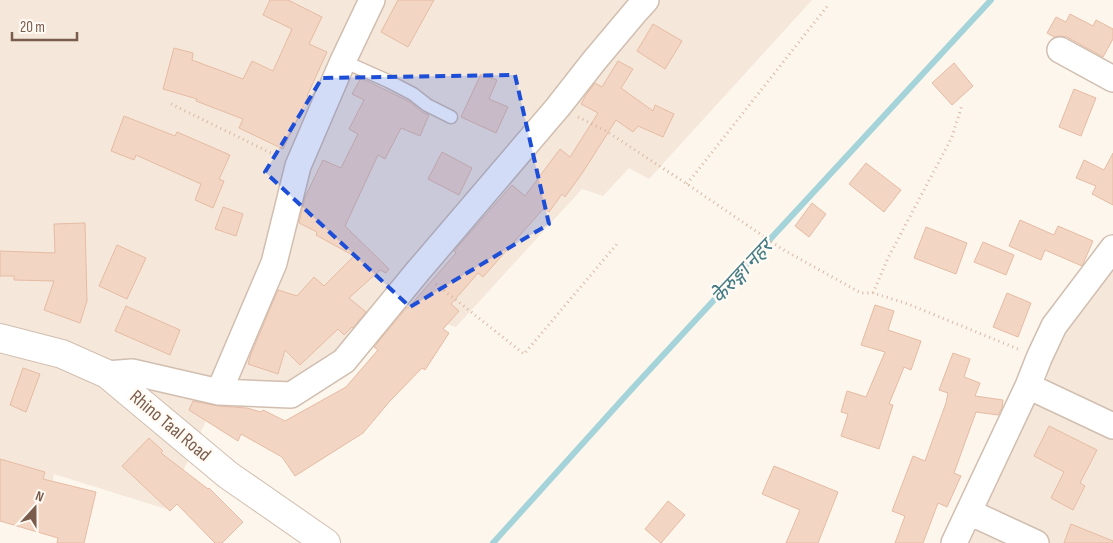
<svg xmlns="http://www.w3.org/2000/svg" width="1113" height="543" font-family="'Sofia Sans Condensed','Noto Sans Devanagari',sans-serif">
  <rect width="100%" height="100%" fill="#fdf6ec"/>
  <path fill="#f5e8da" d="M0,0H634L410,296L287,392H219L166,509L54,474L44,532L0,519Z
    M658,0H812L649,179L629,168L603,196L582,189L456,327L421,317L406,306L647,10Z
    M1113,255V415L1046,385L1048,370L1086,293Z
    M1035,399L1113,434V543H962Z"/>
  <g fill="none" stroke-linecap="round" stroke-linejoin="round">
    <path stroke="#a5d3da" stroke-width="6" d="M493,543L630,391L991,0"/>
  </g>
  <path fill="#f3d5c3" stroke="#e6bba3" d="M270,0H288L322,17L309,44L327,52L307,96L308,97L283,149L239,128L243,119L196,101L197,99L163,89L174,48L193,53L192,60L243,79L252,61L273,71L292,29L263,15Z
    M398,0H434L408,47L381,32Z
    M1070,14L1093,26L1096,20L1113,29V39L1103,57L1067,37L1060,36L1054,37L1047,33L1056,17L1066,22Z
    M653,24L682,41L665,69L637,51Z
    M618,61L633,69L621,88L653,111L655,105L674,114L663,137L638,126L633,132L616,120L583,172L565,197L562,194L549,212L544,208L483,277L478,273L451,304L459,311L443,329L449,333L425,370L422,368L390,401L363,433L295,476L282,457L241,434L238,441L189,410L193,401L218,406L247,408L261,412L263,410L285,421L346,387L378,350L374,347L407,307L408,308L456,253L454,251L512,185L525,196L560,149L570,157L598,113L581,104L586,95L595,83L602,87Z
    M954,63L973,86L952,105L932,83Z
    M481,74L497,80L489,99L508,107L496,133L461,117Z
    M361,78L410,102L422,112L429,115L420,136L401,128L385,159L378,155L345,226L389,269L386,273L380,270L349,298L366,312L353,328L352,327L344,335L338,329L300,365L285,350L278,374L248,364L251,354L278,290L297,296L314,277L324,286L354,256L316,235L317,232L299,223L305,197L323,160L341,168L358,134L349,129L364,100L352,94Z
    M1074,89L1096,98L1081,136L1059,127Z
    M124,116L175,136L177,132L230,155L219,179L224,181L213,208L195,200L201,184L136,155L134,160L111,151Z
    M442,152L472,168L459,195L428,179Z
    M1113,153V205L1092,194L1096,186L1076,178L1084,160L1104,170Z
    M866,163L901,190L884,212L849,184Z
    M812,203L826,214L809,237L795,226Z
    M223,207L243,214L236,236L215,229Z
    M1020,220L1054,235L1058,226L1093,241L1083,264L1082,266L1045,250L1041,260L1009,246Z
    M85,223L87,301L80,323L44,310L54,281L14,280V276H0V251L55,253L54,224Z
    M926,227L967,243L956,274L914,258Z
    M983,242L1014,255L1006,275L974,262Z
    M117,245L146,258L127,299L99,286Z
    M1007,293L1031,303L1018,337L993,327Z
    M875,305L894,311L888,330L921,341L911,370L904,367L889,404L893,405L879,449L841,436L848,414L841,412L847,391L866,397L885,352L861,345Z
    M126,306L180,330L170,355L115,331Z
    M953,353L970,359L964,377L980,383L975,396L1003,400L1002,408L998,415L976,412L954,473L961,476L947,507L938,503L923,543H895L905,516L892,511L913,456L925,461L946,403L948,393L939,390Z
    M23,368L40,374L26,412L10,405Z
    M1049,426L1097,450L1080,483L1085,486L1073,510L1051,498L1064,472L1034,456Z
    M149,438L163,451L161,453L208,489L209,488L243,522L222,543H215L177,504L170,511L122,466Z
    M0,459L45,472L43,479L96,492L84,543H57L58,538L0,521Z
    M774,466L838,492L818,543H786L800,510L762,494Z
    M668,501L685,515L661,543L645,529Z
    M1071,524L1113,541V543H1064Z"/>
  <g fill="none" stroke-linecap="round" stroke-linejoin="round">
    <defs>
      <path id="service" d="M343,61L388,81L413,94L427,105L451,117"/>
      <path id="minor" d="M1060,50L1113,79
        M107,374L132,372L219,392L291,395L344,361L418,271L558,107L594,61L636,11L646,0
        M1028,386L1039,358L1054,326L1113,248
        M219,392L274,263L298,166L343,61L372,0
        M969,512L1036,543
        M954,543L1028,386L1113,426"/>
      <path id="tertiary" d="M0,338L62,354L107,374L228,475L326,543"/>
    </defs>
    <use href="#service" stroke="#d1beb0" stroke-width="15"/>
    <use href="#minor" stroke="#d1beb0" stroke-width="28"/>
    <use href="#tertiary" stroke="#d1beb0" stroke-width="30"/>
    <path stroke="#d9b8a5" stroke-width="3" stroke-dasharray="1 4" stroke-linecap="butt" d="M171,104L277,156
      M578,117L606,131L687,184L782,249L861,293H873L908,304L1018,349
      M687,184L829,4
      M436,284L524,354L617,244
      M873,293L888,258L952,137L962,105"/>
    <use href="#service" stroke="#fff" stroke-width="12"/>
    <use href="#minor" stroke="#fff" stroke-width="25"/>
    <use href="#tertiary" stroke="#fff" stroke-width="28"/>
  </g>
  <path fill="#1d4ed8" fill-opacity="0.2" stroke="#1d4ed8" stroke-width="4" stroke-dasharray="10 6" stroke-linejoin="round" d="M515,75L549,224L410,307L265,172L322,78Z"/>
  <g text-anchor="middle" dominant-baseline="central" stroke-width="5" stroke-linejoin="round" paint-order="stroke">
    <g font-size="19" fill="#7a5c4d" stroke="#fffaf3">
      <text transform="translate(170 426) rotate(40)">Rhino Taal Road</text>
    </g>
    <g font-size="20" font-style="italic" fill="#437c86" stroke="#fffaf3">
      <text transform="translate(742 272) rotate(-47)">केेरुङ्गा नहर</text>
    </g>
  </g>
  <g transform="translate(35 508) rotate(21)" stroke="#fffaf3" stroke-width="4" paint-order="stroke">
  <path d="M0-4L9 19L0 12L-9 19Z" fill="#7a5c4d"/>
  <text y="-8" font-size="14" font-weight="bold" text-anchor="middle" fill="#7a5c4d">N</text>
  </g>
  <path d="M12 32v8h65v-8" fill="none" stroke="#7a5c4d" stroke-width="2.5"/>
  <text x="20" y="32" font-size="15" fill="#7a5c4d" stroke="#fffaf3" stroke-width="4" paint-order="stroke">20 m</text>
</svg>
